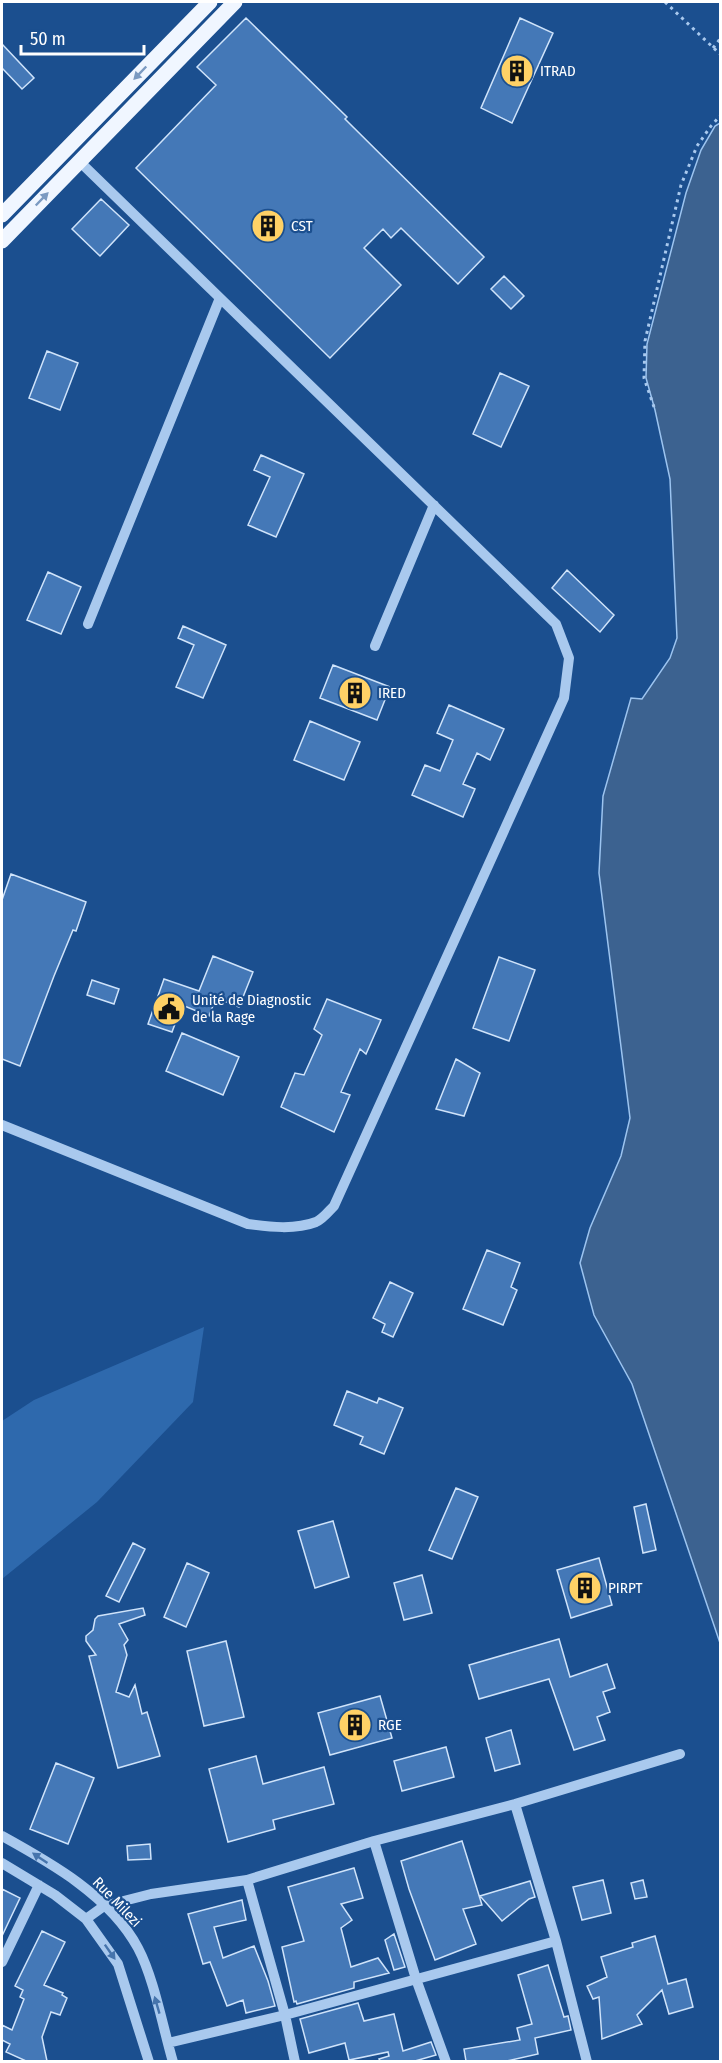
<svg xmlns="http://www.w3.org/2000/svg" width="722" height="2063" font-family="'Fira Sans Condensed',sans-serif">
  <rect width="100%" height="100%" fill="#1b4f8f"/>
  <path fill="#2e69ad" d="M204,1327L193,1402L97,1502L2,1579V1421L34,1400Z"/>
  <path fill="#3c6290" stroke="#9cc4f0" stroke-width="1.5" d="M720,123V1643L632,1384L594,1315L580,1263L590,1228L621,1156L630,1118L599,873L603,796L631,698L642,699L670,658L677,638L670,479L655,410L646,378L647,344L686,193L701,150L715,126Z"/>
  <path fill="#4478b7" stroke="#cfe3fa" stroke-width="1.5" d="M246,18L347,117L345,119L484,257L458,284L401,228L391,238L383,229L364,248L401,285L330,358L136,168L216,85L197,67Z
    M520,18L553,33L512,123L481,108Z
    M2,44L34,78L22,89L2,68Z
    M101,199L129,225L100,256L72,229Z
    M504,276L524,296L511,309L491,289Z
    M47,351L78,363L60,410L29,398Z
    M500,373L529,386L501,447L473,434Z
    M261,455L304,474L276,537L248,525L270,477L254,470Z
    M567,570L614,615L600,632L552,588Z
    M48,572L81,587L61,634L27,620Z
    M183,626L226,645L203,698L176,687L194,645L178,638Z
    M333,665L390,687L377,720L320,698Z
    M449,705L504,729L490,760L477,753L463,784L475,789L463,817L412,795L425,765L440,771L453,740L437,733Z
    M310,721L360,742L344,780L294,760Z
    M11,874L86,902L76,931L73,930L54,976L20,1066L2,1059V900Z
    M213,956L253,972L239,1007L216,998L209,1016L182,1005L172,1032L148,1024L164,979L199,991Z
    M499,957L535,970L509,1041L473,1028Z
    M92,980L119,989L114,1004L87,995Z
    M327,999L381,1020L366,1054L360,1049L341,1092L350,1095L334,1132L281,1107L295,1073L304,1075L322,1035L314,1029Z
    M182,1033L239,1057L223,1095L166,1071Z
    M456,1059L480,1073L464,1116L436,1109Z
    M487,1250L520,1263L511,1287L517,1290L503,1325L463,1309Z
    M390,1282L413,1293L393,1337L382,1332L385,1324L373,1318Z
    M347,1391L377,1403L379,1398L403,1408L384,1454L360,1444L363,1437L334,1425Z
    M456,1488L478,1497L452,1559L429,1550Z
    M646,1504L656,1550L643,1553L634,1507Z
    M333,1521L349,1577L315,1588L298,1531Z
    M133,1543L145,1549L119,1602L106,1596Z
    M599,1558L612,1605L571,1618L557,1570Z
    M187,1563L209,1573L186,1627L164,1617Z
    M422,1575L432,1613L404,1620L394,1583Z
    M143,1608L145,1615L119,1624L128,1640L124,1645L127,1655L116,1692L129,1697L135,1685L142,1714L147,1712L160,1756L118,1768L89,1656L96,1655L86,1641V1636L93,1630L95,1619L98,1616Z
    M559,1639L570,1677L607,1664L615,1688L603,1692L610,1712L597,1717L605,1740L574,1750L549,1679L479,1699L469,1665Z
    M226,1641L244,1717L204,1726L187,1651Z
    M380,1696L392,1738L330,1755L318,1713Z
    M511,1730L520,1764L495,1771L486,1738Z
    M446,1747L454,1777L402,1791L394,1761Z
    M256,1756L263,1784L324,1767L334,1804L273,1820L275,1829L228,1842L209,1769Z
    M56,1763L94,1778L68,1844L30,1829Z
    M462,1841L482,1905L463,1909L476,1944L435,1960L409,1889L401,1861Z
    M150,1844L151,1859L128,1860L127,1846Z
    M354,1868L363,1898L341,1904L352,1920L341,1928L351,1967L378,1958L389,1973L354,1982V1988L297,2004L296,2001L294,2002L282,1947L304,1941L288,1887Z
    M603,1880L611,1913L582,1920L573,1887Z
    M643,1880L647,1897L635,1899L631,1883Z
    M530,1881L535,1897L529,1899L502,1921L480,1896Z
    M2,1889L20,1898L2,1936Z
    M242,1900L246,1920L214,1927L223,1958L254,1946L268,1981L275,2006L246,2013L243,2000L227,2006L210,1962L203,1964L188,1914Z
    M42,1931L65,1942L44,1985L63,1993L62,1995L67,1998L60,2015L51,2012L42,2037L47,2061H26L6,2052L10,2044L2,2040V2025L12,2030L24,1999L20,1997L23,1990L15,1986Z
    M394,1934L405,1967L394,1970L385,1940Z
    M655,1936L668,1984L686,1979L693,2007L669,2014L662,1990L637,2015L642,2024L602,2039L599,1997L593,1999L587,1986L607,1977L601,1957L633,1947L632,1943Z
    M548,1965L564,2017L568,2016L571,2030L535,2038L538,2054L507,2061H466L464,2049L520,2040L517,2028L532,2024L518,1975Z
    M358,2003L364,2021L394,2014L403,2051L431,2042L436,2055L415,2061H380L379,2059L389,2056L388,2052L349,2060L345,2043L309,2053L300,2019Z"/>
  <g fill="none" stroke-linecap="round" stroke-linejoin="round">
    <path stroke="#a9c9ee" stroke-width="3" stroke-dasharray="3 4.5" stroke-linecap="butt" d="M665,2L720,54
      M713,48L720,39
      M654,407L644,378L645,341L681,185L697,146L711,126L720,116"/>
    <path stroke="#a9c9ee" stroke-width="10" d="M79,161L220,298L88,624
      M375,646L434,505
      M2,1125L248,1224C270,1227 295,1230 316,1222C323,1219 329,1211 334,1206L564,698L569,658L556,624L220,298
      M515,1804L556,1941L587,2062
      M2,1836C51,1863 110,1896 138,1948C154,1978 163,2028 173,2062
      M374,1841L416,1979L446,2062
      M2,1863L55,1895L86,1919L118,1964L149,2062
      M247,1880L285,2015L295,2062
      M86,1919L104,1906L151,1894L247,1880L374,1841L515,1804L680,1754
      M2,1962L39,1885
      M168,2043L285,2015L556,1941"/>
    <path stroke="#f0f6ff" stroke-width="15" d="M2,215L210,2
      M2,241L235,2"/>
  </g>
  <defs><path id="oneway-solid" d="M-6-.8H1V-3.2L6.5 0L1 3.2V.8H-6Z" transform="scale(1.5)"/></defs>
  <g fill="#7b9ac1">
    <use href="#oneway-solid" transform="translate(140 73) rotate(134)"/>
    <use href="#oneway-solid" transform="translate(42 199) rotate(-46)"/>
  </g>
  <g fill="#4674ac">
    <use href="#oneway-solid" transform="translate(40 1858) rotate(-146)"/>
    <use href="#oneway-solid" transform="translate(110 1952) rotate(55)"/>
    <use href="#oneway-solid" transform="translate(157 2005) rotate(-106)"/>
  </g>
  <defs>
    <symbol id="building-disc" viewBox="-11 -11 22 22"><circle r="9.5" fill="#ffd166" stroke="#1b4f8f"/><path d="M-4-6H4V6H1V3H-1V6H-4ZM-2.5-4.3h1.7v1.8h-1.7ZM.8-4.3h1.7v1.8H.8ZM-2.5-1h1.7V.8h-1.7ZM.8-1h1.7V.8H.8Z" fill="#111"/></symbol>
    <symbol id="civic-disc" viewBox="-11 -11 22 22"><circle r="9.5" fill="#ffd166" stroke="#1b4f8f"/><path d="M-.6-6.5H3V-4.5H.6V-3L4-1V1h2V6H-6V1h2V-1L-.6-3ZM-1.2 2.5V6h2.4V2.5Z" fill="#111"/></symbol>
  </defs>
  <g fill-rule="evenodd">
    <use href="#building-disc" x="498" y="52" width="38" height="38"/>
    <use href="#building-disc" x="249" y="207" width="38" height="38"/>
    <use href="#building-disc" x="336" y="674" width="38" height="38"/>
    <use href="#civic-disc" x="150" y="990" width="38" height="38"/>
    <use href="#building-disc" x="566" y="1569" width="38" height="38"/>
    <use href="#building-disc" x="336" y="1706" width="38" height="38"/>
  </g>
  <g text-anchor="middle" dominant-baseline="central" stroke-width="4.5" stroke-linejoin="round" paint-order="stroke">
    <g font-size="15" fill="#fff" stroke="#1b4f8f" text-anchor="start">
      <text x="540" y="71">ITRAD</text>
      <text x="291" y="226">CST</text>
      <text x="378" y="693">IRED</text>
      <text x="192" y="1000">Unité de Diagnostic<tspan x="192" dy="17">de la Rage</tspan></text>
      <text x="608" y="1588">PIRPT</text>
      <text x="378" y="1725">RGE</text>
    </g>
    <g font-size="15" fill="#fff" stroke="#1b4f8f">
      <text transform="translate(117 1902) rotate(46)">Rue Milezi</text>
    </g>
  </g>
  <rect width="722" height="2063" fill="none" stroke="#ffffff" stroke-width="6"/>
  <path d="M21 45v9h123v-9" fill="none" stroke="#ffffff" stroke-width="3"/>
  <text x="30" y="45" font-size="18" fill="#ffffff" stroke="#1b4f8f" stroke-width="4.5" paint-order="stroke">50 m</text>
</svg>
